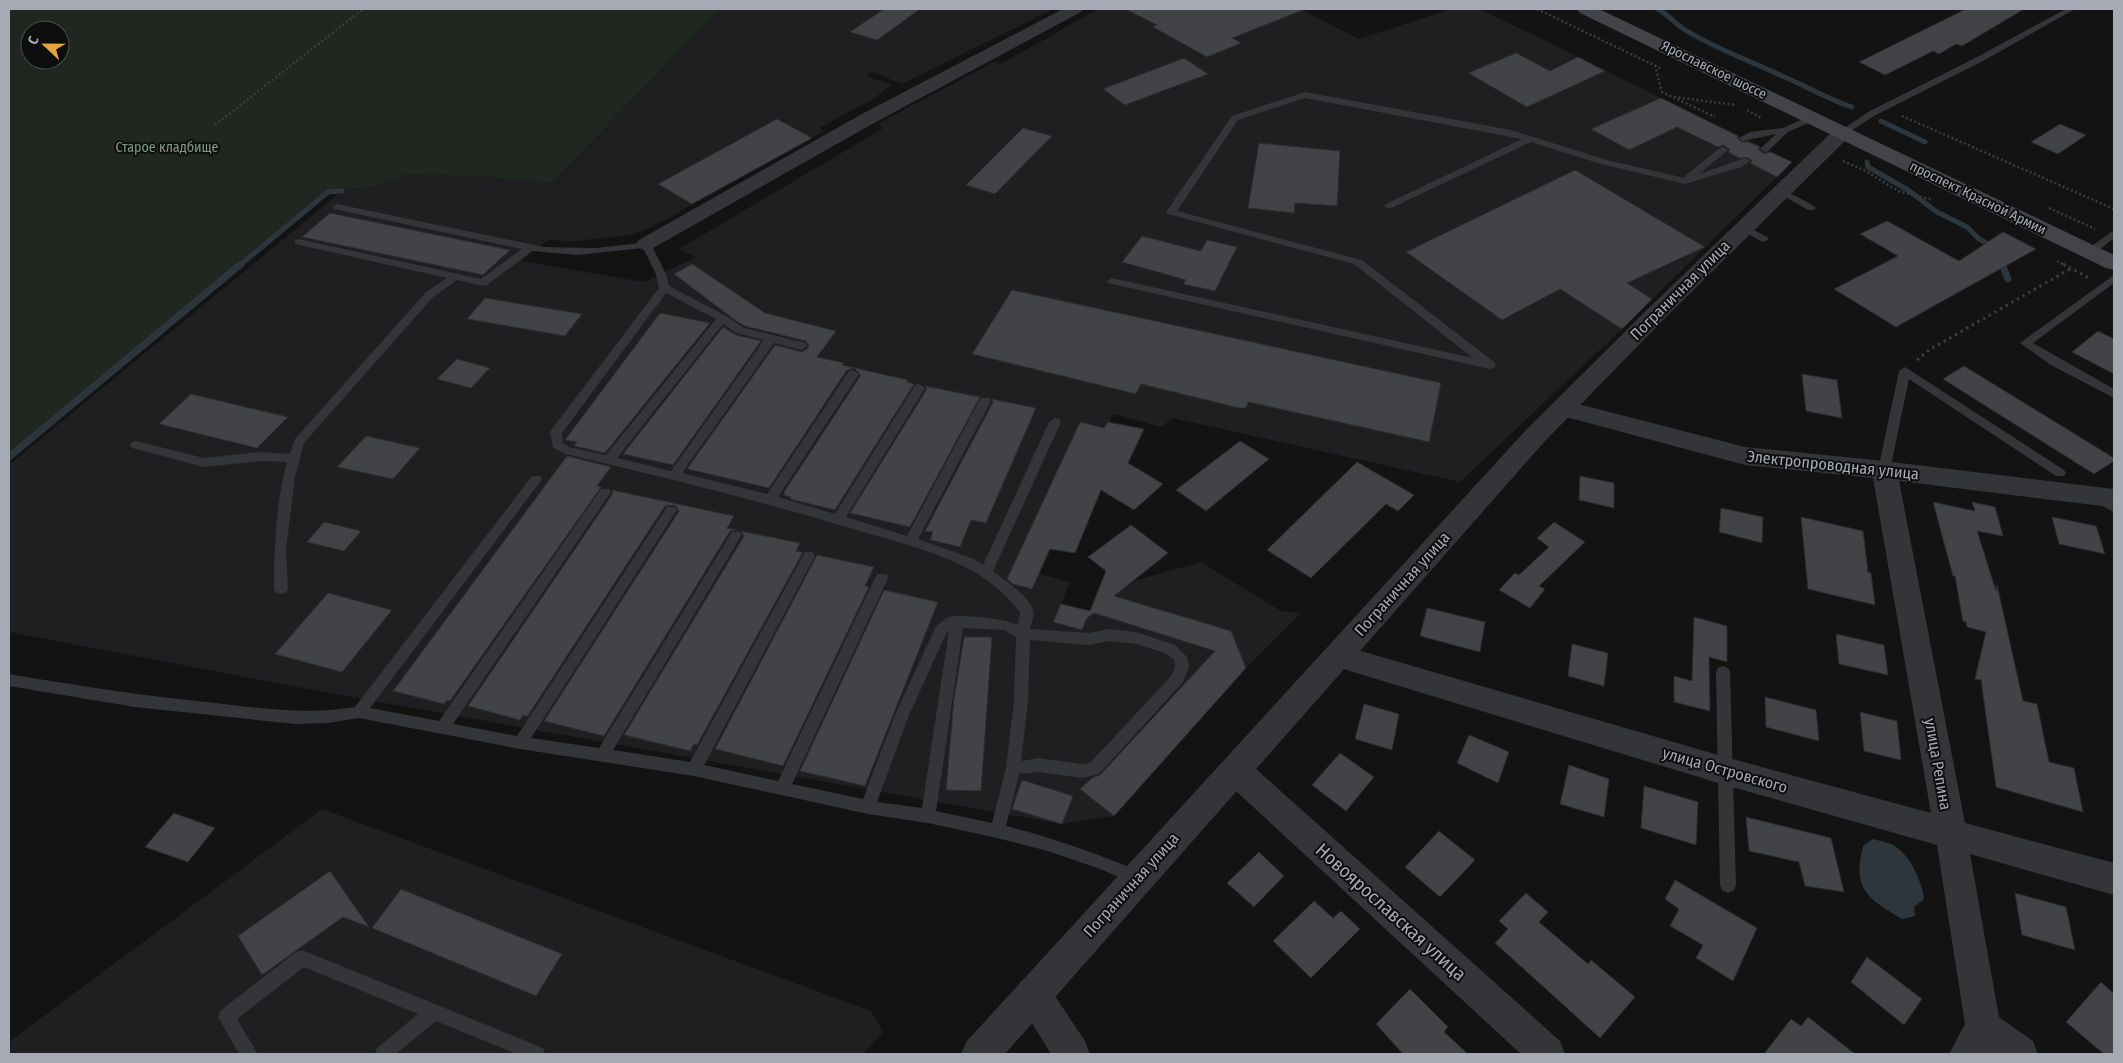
<svg xmlns="http://www.w3.org/2000/svg" width="2123" height="1063" font-family="'Fira Sans Condensed',sans-serif">
  <rect width="100%" height="100%" fill="#131314"/>
  <path fill="#1f1f21" d="M720,9H1053L902,84L872,72L866,76L892,84L875,98L819,128L824,131L652,227L630,235L566,242L549,239L521,261L644,282L696,257L679,249L882,129L879,123L994,62L1001,64L1098,9H1300L1359,39L1451,9H1480L1792,162L1622,329L1460,482L1173,418L1161,427L1114,414L1104,428L1039,574L1070,582L1061,604L1089,611L1098,591L1201,562L1281,611L1301,613L1246,668L1114,816L1062,824L340,695L9,632V465L342,191L374,187L407,174L485,177L552,183Z
    M322,809L871,1011L883,1032L863,1054H9V1042Z"/>
  <path fill="#1f2720" fill-rule="evenodd" d="M9,9H720L552,183L485,177L407,174L374,187L328,192L9,457ZM30,30H60V60H30Z"/>
  <path fill="#2d363c" d="M1873,839C1880,841 1890,842 1896,847C1911,857 1922,882 1924,899L1914,907L1915,916L1902,919C1867,898 1852,889 1863,846Z"/>
  <g fill="none" stroke-linecap="round" stroke-linejoin="round">
    <path stroke="#2d363c" stroke-width="5" d="M1658,9C1667,14 1674,22 1682,28C1713,48 1749,60 1782,76C1806,86 1828,99 1852,107
      M1881,121L1925,142
      M1867,162L1868,167L1908,190L1937,212L1967,227L1979,239L1993,247
      M239,266L328,192L342,191
      M2001,266L2005,259"/>
    <path stroke="#2d363c" stroke-width="7" d="M2002,264L2008,279
      M9,457L241,264"/>
  </g>
  <path fill="#424347" stroke="#2d2d30" d="M884,9H920L877,40L850,32Z
    M1125,9H1303V10L1232,38L1241,43L1207,57L1153,27L1157,25Z
    M1966,9H2024L1962,46L1956,44L1939,54L1933,51L1885,75L1859,62Z
    M1516,53L1550,71L1578,57L1605,71L1527,107L1468,73Z
    M1184,58L1208,74L1125,105L1103,89Z
    M1661,98L1738,136L1737,138L1742,142H1749L1760,147L1758,149L1764,154L1770,152L1792,162L1777,177L1750,163L1752,161L1749,158H1739L1728,152L1730,150L1724,145L1718,147L1677,127L1629,150L1591,129Z
    M777,119L812,138L692,204L658,184Z
    M2060,124L2086,135L2058,154L2031,142Z
    M1023,128L1052,136L995,194L966,185Z
    M1259,143L1340,151L1337,206L1295,203L1294,213L1248,208Z
    M1575,170L1705,247L1627,283L1652,299L1622,329L1560,289L1502,320L1406,252Z
    M330,213L510,250L483,275L302,237Z
    M1887,221L1959,261L2003,232L2036,249L1896,327L1834,289L1898,256L1860,234Z
    M1142,236L1201,251L1207,240L1237,247L1215,291L1183,284L1186,280L1122,262Z
    M692,264L765,313L836,331L817,357L844,363L842,365L908,380L907,382L914,384L835,510L790,499L791,497L784,495V492L861,375L854,368L847,370L769,488L687,469L775,345L802,352L809,347L806,341L745,326L739,323L674,274Z
    M1012,290L1441,383L1429,442L1248,402L1246,408H1239L1141,384L1136,394L972,354Z
    M485,298L582,314L565,336L467,319Z
    M660,313L710,323L605,453L574,446L577,442L565,440Z
    M723,327L736,335L761,341L673,465L623,454Z
    M2098,331L2114,339V374L2072,352Z
    M457,359L490,368L471,388L437,379Z
    M1964,366L2114,458V461L2094,474L1943,379Z
    M1802,374L1837,380L1842,418L1806,411Z
    M925,386L980,397L910,527L850,513L927,389Z
    M191,394L288,417L257,448L159,424Z
    M992,399L1036,408L986,523L971,520L960,547L930,540L933,532L925,531L993,402Z
    M1080,422L1104,428L1108,422L1144,429L1128,463L1163,484L1134,510L1101,490L1075,553L1050,549L1032,589L1013,584L1007,579Z
    M366,436L420,448L393,479L337,467Z
    M1240,441L1269,459L1206,511L1176,490Z
    M567,456L611,467L597,486L601,487L450,701L447,700L444,704L393,691Z
    M1357,462L1414,495L1398,511L1386,504L1311,578L1267,550Z
    M1580,476L1614,483V508L1579,500Z
    M612,490L734,516L727,528L738,530L730,531L604,736L544,721L679,511L675,505L665,506L527,717L523,715L520,720L468,706L613,493Z
    M1933,502L1975,511L1972,502L1995,507L2003,536L1977,531L1996,591L1997,585L2023,701L2037,704L2049,762L2074,768L2083,812L1996,787L1981,680L1975,679L1986,632L1967,627L1966,622L1963,621L1955,576H1953Z
    M1721,508L1763,517L1762,543L1719,532Z
    M1801,517L1863,531L1868,572L1871,573L1875,605L1808,589Z
    M2052,517L2096,526L2105,554L2059,544Z
    M324,522L361,531L344,551L307,542Z
    M1554,522L1585,542L1539,586L1545,589L1530,608L1499,590L1515,573L1519,575L1549,547L1537,538Z
    M1131,525L1168,553L1114,596L1231,631L1246,668L1114,816L1080,789L1092,778L1100,775L1215,651L1094,613L1087,618L1082,630L1053,622L1061,604L1090,611L1106,571L1088,557Z
    M741,531L800,543L796,551L803,552L697,745L694,744L690,751L624,735L744,536Z
    M817,555L874,567L865,586L869,587L783,766L715,749Z
    M884,590L938,602L865,786L800,771Z
    M328,593L392,610L342,672L275,654Z
    M1427,608L1485,622L1480,652L1420,636Z
    M1694,617L1727,626V662L1709,657L1710,711L1674,702V676L1692,681Z
    M1836,634L1884,645L1888,675L1839,664Z
    M964,637H992L981,791L946,790L954,699Z
    M1572,644L1608,653L1604,686L1568,676Z
    M1765,697L1816,710L1819,741L1766,727Z
    M1364,704L1399,714L1392,750L1355,739Z
    M1860,712L1897,721L1901,760L1864,751Z
    M1469,735L1509,752L1498,783L1457,763Z
    M1340,753L1374,777L1346,811L1312,785Z
    M1569,765L1609,779L1604,817L1560,804Z
    M1022,780L1073,796L1062,824L1012,809Z
    M1644,786L1698,802L1696,845L1641,828Z
    M174,813L215,828L188,862L145,847Z
    M1746,817L1831,838L1844,892L1805,886L1799,862L1749,851Z
    M1439,831L1475,860L1440,897L1405,867Z
    M1259,852L1284,876L1254,907L1227,883Z
    M330,871L369,927L343,917L262,975L238,936Z
    M1675,880L1757,928L1733,981L1696,958L1703,945L1670,926L1679,909L1665,899Z
    M401,889L562,954L536,996L372,928Z
    M1526,893L1548,912L1539,922L1588,964L1591,960L1635,997L1600,1038L1495,943L1508,929L1499,921Z
    M2015,893L2066,907L2075,950L2022,935Z
    M1314,901L1333,918L1341,911L1360,929L1311,978L1273,941Z
    M1867,957L1922,999L1904,1025L1851,982Z
    M2101,982L2114,994V1054H2104L2066,1022Z
    M1410,989L1448,1027L1444,1032L1468,1054H1403L1376,1024Z
    M1808,1017L1855,1054H1764L1791,1019L1801,1026Z"/>
  <g fill="none" stroke-linecap="round" stroke-linejoin="round">
    <path stroke="#3a3c40" stroke-width="2.5" stroke-dasharray="2 2.5" stroke-linecap="butt" d="M1537,9L1660,68
      M1655,65L1662,92L1715,117
      M1674,97L1736,105
      M1747,110L1761,118
      M1902,116L2114,209
      M215,125L363,9
      M1843,161L1864,170L1898,191L1933,200
      M2049,208L2095,229
      M2057,261L2066,266"/>
    <path stroke="#3a3c40" stroke-width="3" stroke-dasharray="2.5 4" stroke-linecap="butt" d="M2063,264L2089,278
      M1917,360L1929,350L2070,269"/>
    <path fill="#343539" fill-rule="evenodd" d="M2066,9H2075L1983,61L1874,116L1846,134H1840L1839,132L1868,112L1977,57Z
      M1305,92L1511,130L1607,160L1685,178L1686,175L1720,148L1723,147L1728,150L1699,174L1742,159H1748L1750,161L1741,167L1685,184L1601,164L1531,142L1389,209L1384,206L1386,204L1522,139L1305,98L1238,120L1177,211L1362,260L1494,362L1496,365L1494,368L1490,369L1108,283L1107,281L1112,278L1473,358L1354,264L1168,214L1166,212L1232,116Z
      M1812,115L1815,116V120L1788,132L1768,151L1765,152L1760,149L1776,134L1743,141L1739,138L1750,132L1783,128Z
      M1781,188L1814,206L1816,208L1814,210H1808L1778,193L1776,191Z
      M337,204L544,247L595,248L650,242L666,274L669,286L726,316L744,328L806,343L807,346L802,350L774,343L682,473L767,494L849,371L853,370L859,374L778,497L835,514L915,385L919,384L925,388L846,517L907,536L979,401L981,398H989L991,401L918,539L974,559L983,565L1049,422L1055,418L1059,419L1061,422L993,571C1004,580 1029,596 1033,610C1035,615 1031,624 1030,629L1089,633L1109,629L1136,632L1175,645L1187,657L1189,667L1183,682L1099,774L1082,778L1039,772L1019,774L1006,826C1053,838 1098,854 1144,873L1146,878L1144,883L1138,885L1100,869L1048,851L997,838L928,823L868,814L694,776L520,749L359,718L328,723L295,724L135,707L9,686V674C78,686 146,696 215,703C265,709 305,715 355,707L532,476H540L542,479L540,482L370,708L439,721L601,489H609L611,492L609,495L453,724L517,736L667,507H675L677,510L675,513L531,738L599,748L732,532H740L742,535L740,538L613,750L690,762L805,552H813L815,556L704,765L778,781L877,574H887L888,578L792,784L863,799L895,715L936,626C940,623 944,619 949,617C961,614 1006,619 1018,625L1020,612C1006,594 986,577 965,567C925,547 878,537 836,524C746,497 657,476 566,454L553,448L550,432L552,429L659,288L656,274L643,248L578,255L532,251L487,285L483,286L457,280L433,297L304,443L295,477L286,550L288,589L286,593L281,594L276,593L274,589C274,547 276,503 287,462L262,461L204,467L132,448L130,445L132,442L136,441L204,458L262,452L290,454L295,439L425,293L447,278L295,244V240L299,239L481,279L522,249L334,209L332,207ZM666,293L716,319L606,455L569,447L563,443L562,433ZM723,324L736,333L764,340L671,471L617,458ZM963,628L1004,630L1016,637L1014,701L1006,768L992,823L936,811ZM949,631L922,808L877,802L909,715L946,634ZM1030,640L1089,645L1109,641L1136,644L1165,653L1174,660L1175,667L1172,675L1090,763L1082,764L1039,758L1021,761L1028,701Z
      M1744,225L1767,237L1769,239L1764,242L1761,241L1741,230L1739,228Z
      M2114,230V238L2094,254H2086V250Z
      M2114,275V283L2033,343L2114,389V398L2051,365L2020,343Z
      M1905,367L2064,470L2066,473L2064,476H2056L1909,379L1890,470L1884,474L1880,473L1878,470L1899,371Z
      M1723,666L1728,668L1730,672L1736,885L1734,890L1728,893L1722,890L1720,885L1716,672L1718,668Z
      M302,950L543,1048L545,1054H517L436,1021L396,1054H375L377,1048L418,1014L304,967L237,1019L258,1054H239L218,1017L220,1011L296,952Z"/>
    <path fill="#343539" fill-rule="evenodd" d="M1063,9H1083L1081,12L874,123L653,248L646,250L639,248L636,244L639,240L860,115Z
      M1563,400L1745,447L1884,461L2114,489V512L2102,506L1899,481L1965,823L2114,863V895L1970,854L1999,1017L2033,1041L2038,1054H1990L1988,1053L1987,1054H1949L1965,1024L1937,845L1725,785L1327,664L1323,656L1327,648L1337,644L1725,757L1931,813L1873,478L1745,465L1555,414L1551,408L1555,402Z
      M1235,756L1246,760L1560,1041L1565,1054H1521L1224,780L1220,770L1224,760Z
      M1033,976L1045,981L1085,1041L1090,1054H1051L1021,1005L1016,993L1021,981Z"/>
    <path fill="#343539" fill-rule="evenodd" d="M1843,126L1850,128L1853,132L1850,136L1670,313L1545,441L1005,1054H961L967,1041L1527,429L1654,303L1836,128Z"/>
    <path fill="#424449" fill-rule="evenodd" d="M1577,9H1599L2114,255V270L2106,268L1580,13Z"/>
  </g>
  <g text-anchor="middle" dominant-baseline="central" stroke-width="4" stroke-linejoin="round" paint-order="stroke">
    <g font-size="14" fill="#a5aab4" stroke="#0e0e0f">
      <text transform="translate(1714 70) rotate(26)">Ярославское шоссе</text>
      <text transform="translate(1978 198) rotate(26)">проспект Красной Армии</text>
    </g>
    <g font-size="14" fill="#7e9d7f" stroke="#0e0e0f">
      <text x="167" y="147">Старое кладбище</text>
    </g>
    <g font-size="16" fill="#a5aab4" stroke="#0e0e0f">
      <text transform="translate(1680 290) rotate(-45)">Пограничная улица</text>
      <text transform="translate(1833 465) rotate(6)">Электропроводная улица</text>
      <text transform="translate(1402 584) rotate(-48)">Пограничная улица</text>
      <text transform="translate(1938 764) rotate(80)">улица Репина</text>
      <text transform="translate(1725 770) rotate(16)">улица Островского</text>
      <text transform="translate(1131 885) rotate(-48)">Пограничная улица</text>
    </g>
    <g font-size="19" fill="#a5aab4" stroke="#0e0e0f">
      <text transform="translate(1391 912) rotate(42)">Новоярославская улица</text>
    </g>
  </g>
  <rect width="2123" height="1063" fill="none" stroke="#a5aab4" stroke-width="20"/>
  <g transform="translate(45 45) rotate(292)"><circle r="24" fill="#0e0e0f" stroke="#4a4c51"/>
  <path d="M0-4L9 19L0 12L-9 19Z" fill="#e4a63b"/>
  <text y="-8" font-size="14" font-weight="bold" text-anchor="middle" fill="#a5aab4">С</text>
  </g>
</svg>
